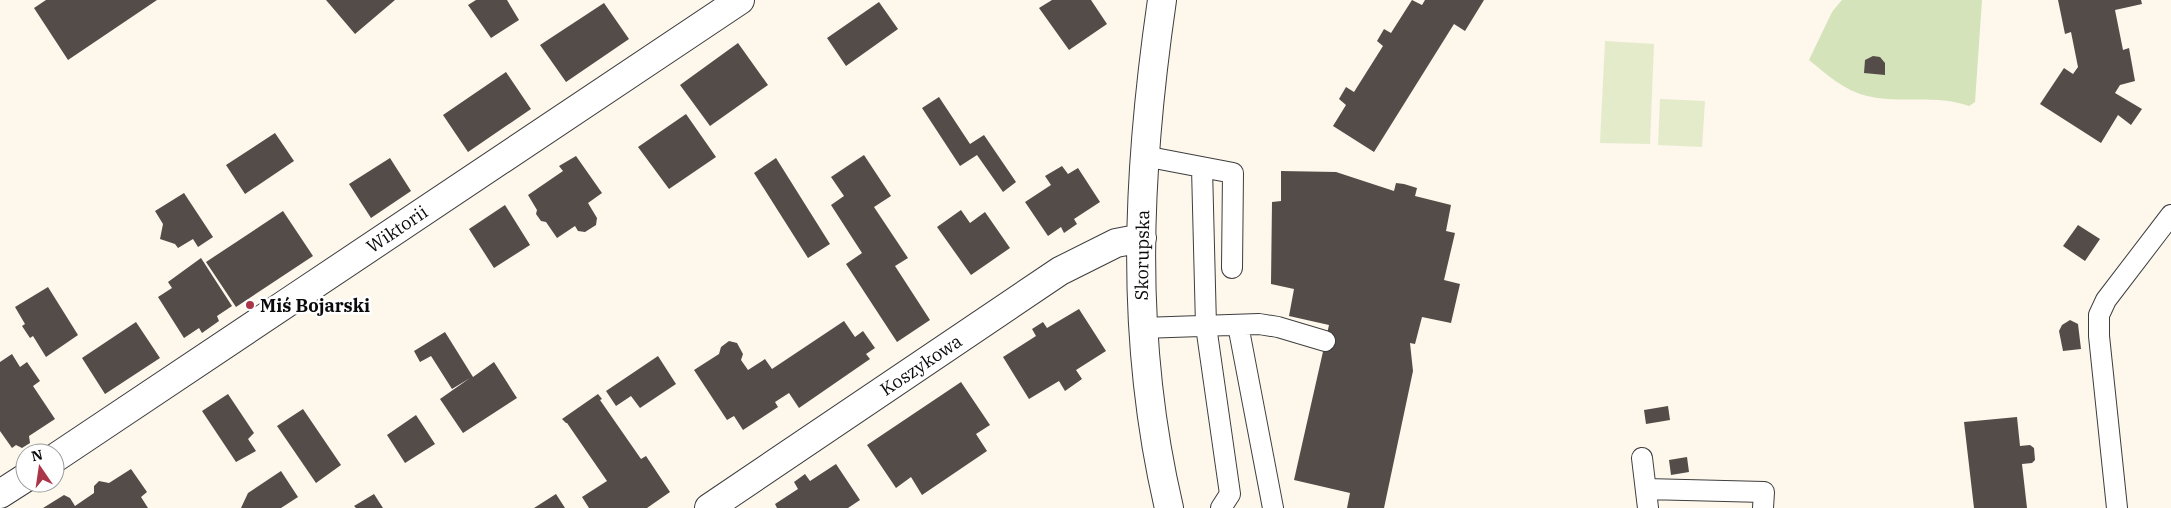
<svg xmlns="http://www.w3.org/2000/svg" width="2171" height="508" font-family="'IBM Plex Serif',serif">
  <rect width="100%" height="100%" fill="#fdf7ec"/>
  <path fill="#d4e3ba" d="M1842,0H1982L1975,102L1969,106C1936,94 1901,104 1867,96C1845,91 1826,74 1809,60L1832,12Z"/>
  <path fill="#e4ebcb" d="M1605,41L1654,44L1650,144L1600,143Z
    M1660,99L1705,101L1702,147L1658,145Z"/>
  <path fill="#534c49" d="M46,0H157L68,60L34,8Z
    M326,0H395L355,34Z
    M476,0H507L519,20L491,38L468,5Z
    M1052,0H1091L1107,24L1069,50L1039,8Z
    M1412,0L1422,5L1425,0H1484L1465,31L1454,24L1374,152L1333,126L1346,105L1339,99L1346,87L1354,92L1383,46L1377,41L1384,29L1391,33Z
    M2058,0H2141L2142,4L2115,10L2123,50L2129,48L2135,81L2120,85L2115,93L2142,109L2131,125L2118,115L2101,143L2040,104L2064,68L2073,74L2078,67L2071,32L2065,34Z
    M879,2L898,29L846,66L827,38Z
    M604,3L629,39L566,82L540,45Z
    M738,43L768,85L710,126L680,85Z
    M1873,56L1880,57L1885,63V75L1864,73L1865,60Z
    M506,72L531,109L468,152L443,115Z
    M939,97L970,144L984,135L1016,182L1003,192L977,155L960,166L922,108Z
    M686,114L716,157L669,189L638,147Z
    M275,133L294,161L245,194L226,165Z
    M864,155L891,196L874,207L908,258L895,266L930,320L897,342L846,264L862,253L831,205L844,196L831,177Z
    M576,156L602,193L588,203L597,218L596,225L585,232L578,231L575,226L557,238L546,222L541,221L536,214L537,210L528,195L563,171L559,166Z
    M390,158L411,191L371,218L349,184Z
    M776,158L830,244L808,258L754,173Z
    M1062,166L1068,174L1078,168L1100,202L1074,219L1077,224L1064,233L1061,227L1048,236L1025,202L1051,185L1045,176Z
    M1281,171L1336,172L1394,191L1396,183L1404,184L1417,188L1415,196L1451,205L1446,231L1455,233L1444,280L1460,284L1451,323L1422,317L1415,344L1410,343L1413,371L1384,508H1347L1350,493L1294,480L1329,325L1289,316L1294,289L1271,284L1272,202L1281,201Z
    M184,193L213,237L198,247L193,239L178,248L175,244L160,239L163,224L155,211Z
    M505,205L530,245L494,268L469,229Z
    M961,210L970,223L985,212L1010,248L971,275L937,227Z
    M283,211L313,256L236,307L206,262Z
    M2078,225L2100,239L2085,261L2063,246Z
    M201,258L232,306L217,316L219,321L202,333L199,328L184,338L158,297L172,288L168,282Z
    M48,287L78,335L46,357L33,336L30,338L22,326L25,324L15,307Z
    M1079,309L1106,351L1076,370L1082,379L1065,391L1059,381L1029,399L1003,357L1036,336L1032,329L1043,322L1047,328Z
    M2070,320L2078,324L2081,349L2063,351L2059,331L2062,325Z
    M844,321L855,337L863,331L875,348L866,354L870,359L799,408L789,393L775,402L778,407L743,430L734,416L727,420L694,370L719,354L721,347L729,341L737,343L743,354L741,360L748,370L765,359L772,369Z
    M136,322L160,358L105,394L82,358Z
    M445,332L473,377L494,362L517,398L463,433L440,399L470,378L452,389L431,356L420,362L414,351Z
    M12,354L20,367L27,362L40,381L33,386L55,419L29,436L30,443L22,448L16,445L12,448L0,431V362Z
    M658,356L676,384L640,408L631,396L616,406L606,391Z
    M961,382L990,425L976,434L987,451L922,495L911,477L896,488L867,445Z
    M228,394L254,433L248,439L256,451L236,462L202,411Z
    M598,394L602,399L600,400L641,459L646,456L670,492L647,508H589L582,497L607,481L567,423H566L562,419Z
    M1668,406L1670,420L1646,424L1644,410Z
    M303,409L341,465L316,483L277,426Z
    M416,415L435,444L405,463L387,435Z
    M2017,417L2020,446L2030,445L2034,448L2035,460L2032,463L2022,464L2027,508H1974L1964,422Z
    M1687,457L1689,472L1671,475L1669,460Z
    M836,464L860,500L848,508H777L775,504L798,489L794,482L805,474L810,481Z
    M131,469L147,492L141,497L148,508H43L64,495L70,498L75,506L94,493V486L99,481L109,483Z
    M281,471L298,497L281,508H241L248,493Z
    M374,494L383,508H356L354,506Z
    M556,494L565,508H534Z"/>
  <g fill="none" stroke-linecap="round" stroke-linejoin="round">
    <defs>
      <path id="service" d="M1144,156L1233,173L1232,268
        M1202,168L1206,326L1230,494L1221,508
        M1238,325L1273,508
        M1142,328L1259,324L1278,327L1325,341
        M1642,458L1648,508
        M1646,489L1764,492L1763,508
        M2117,508L2099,336V315L2106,300L2171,215"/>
      <path id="minor" d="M1162,0C1137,172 1129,337 1169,508
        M55,458L740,0
        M0,494L25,478
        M709,508L1060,271L1116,243L1142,238"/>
    </defs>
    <use href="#service" stroke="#3e3e3e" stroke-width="22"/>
    <use href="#minor" stroke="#3e3e3e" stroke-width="30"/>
    <use href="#service" stroke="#fff" stroke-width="20"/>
    <use href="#minor" stroke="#fff" stroke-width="28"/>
  </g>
  <circle fill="#aa3549" stroke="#fff" stroke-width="2" cx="250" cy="305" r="5"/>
  <g text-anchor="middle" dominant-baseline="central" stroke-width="5" stroke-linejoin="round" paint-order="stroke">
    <g font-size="18" fill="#0b0b0b" stroke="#fff">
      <text transform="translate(397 229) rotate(-34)">Wiktorii</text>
      <text transform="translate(1142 255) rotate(-89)">Skorupska</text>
      <text transform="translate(921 365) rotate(-34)">Koszykowa</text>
    </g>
    <g font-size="18" font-weight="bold" fill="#0b0b0b" stroke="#fff" text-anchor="start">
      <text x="260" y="305">Miś Bojarski</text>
    </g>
  </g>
  <g transform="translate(40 468) rotate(347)"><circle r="24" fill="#ffffff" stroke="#9d9d9d"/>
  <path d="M0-4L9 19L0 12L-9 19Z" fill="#aa3549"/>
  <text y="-8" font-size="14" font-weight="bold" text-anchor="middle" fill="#0b0b0b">N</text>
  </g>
</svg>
